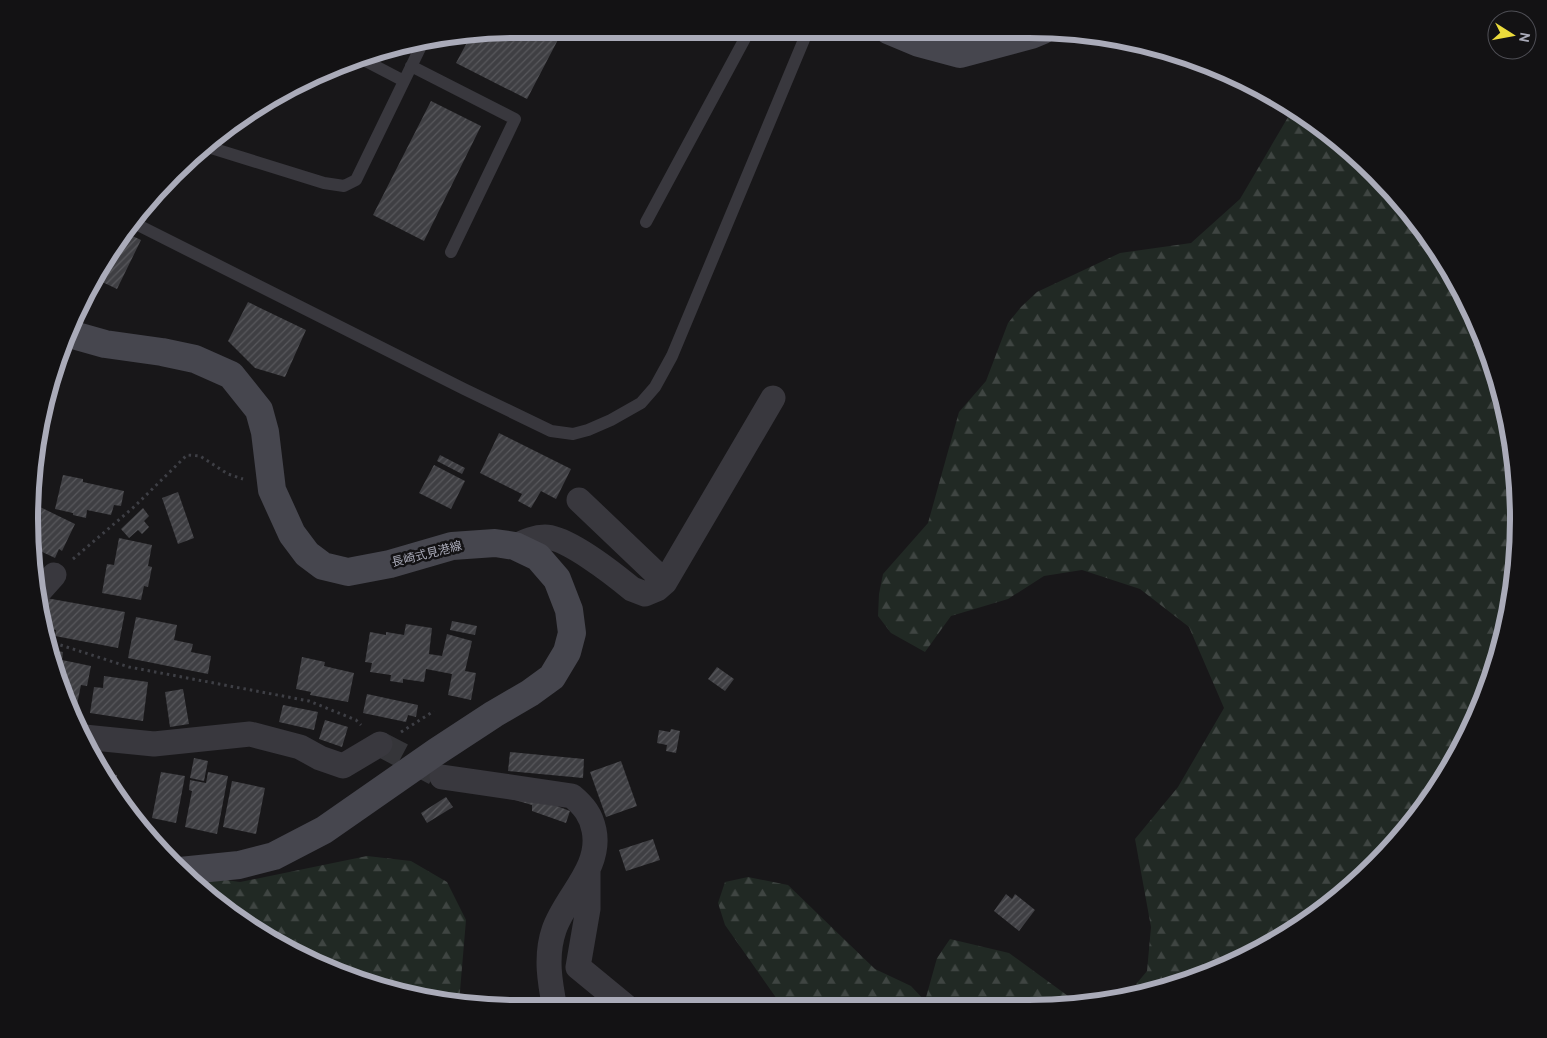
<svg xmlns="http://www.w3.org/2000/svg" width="1547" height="1038" font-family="Overpass,'Noto Sans JP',sans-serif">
  <defs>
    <pattern id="forest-firs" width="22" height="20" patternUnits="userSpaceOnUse" patternTransform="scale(1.25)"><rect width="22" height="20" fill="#212924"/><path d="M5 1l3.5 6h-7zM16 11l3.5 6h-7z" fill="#3f4542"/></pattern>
    <pattern id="building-hatch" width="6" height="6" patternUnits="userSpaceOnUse" patternTransform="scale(1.25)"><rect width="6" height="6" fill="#3f3f43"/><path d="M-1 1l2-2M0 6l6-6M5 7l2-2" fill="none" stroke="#58585c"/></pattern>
  </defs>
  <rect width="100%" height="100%" fill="#181719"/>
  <path fill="url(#forest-firs)" d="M1291,112L1374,172L1435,246L1481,331L1509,423L1518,519L1509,614L1481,706L1436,791L1375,865L1301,926L1216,972L1123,1000L1147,971L1151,927L1135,839L1178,787L1224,708L1189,627L1140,589L1082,570L1044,576L1008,599L951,616L925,652L891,633L878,616L879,594L883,574L928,523L959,412L986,381L1008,323L1021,307L1037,292L1120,253L1191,243L1240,199Z
    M367,856L411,861L447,882L466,920L459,1003L424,1000L302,959L184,874L240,882Z
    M748,877L788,885L875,969L911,986L925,1001L937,958L950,939L1009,953L1079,1004L1028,1009H784L725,925L718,903L725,882Z"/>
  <path fill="url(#building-hatch)" d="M562,32L527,99L456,63L472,33Z
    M431,101L481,126L424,241L373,215Z
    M124,232L141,240L117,289L96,279Z
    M248,302L306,330L285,377L255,368L228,341Z
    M499,433L571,469L556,499L541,491L531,508L518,501L522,494L480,473Z
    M440,455L465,468L462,474L437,461Z
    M434,465L465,481L451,509L419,493Z
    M63,475L83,479V482L124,491L121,506L114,505L111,515L87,510L86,518L73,515V513L55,509Z
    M178,492L194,538L178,544L162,498Z
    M40,507L75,524L62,551L59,549L55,558L34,548L32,520L33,521Z
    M143,508L149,516L144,521L149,527L142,534L138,530L129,538L121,529Z
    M119,538L152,545L148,566L152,567L148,587L144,586L141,600L102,593L107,564L114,565Z
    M46,598L125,612L118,648L55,636L56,630L43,628L38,615V613L43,614Z
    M136,617L177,625L174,640L193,644L191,652L211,656L208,674L128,658Z
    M452,621L477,626L475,635L450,630Z
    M406,624L432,628L429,654L442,656L447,634L472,641L465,671L476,673L471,700L448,695L452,674L426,669L424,682L403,679V683L390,681L391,675L370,672L372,663L365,662L370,632L386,635V632L404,635Z
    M51,650L63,652L62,660L91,666L87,686L81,685L76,709L73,708Z
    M302,657L325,662L324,666L354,673L348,702L310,695L311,692L296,689Z
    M717,667L734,679L725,691L708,679Z
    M104,676L148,682L143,721L90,713L94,687L103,688Z
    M183,689L189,724L170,727L165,692Z
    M367,694L418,705L416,717L408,715L406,722L363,713Z
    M283,705L318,712L314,730L279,722Z
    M325,720L348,727L342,747L319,739Z
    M671,729L680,731L676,753L666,751L667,745L657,743L659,730L670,732Z
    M510,752L584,759L583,778L508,771Z
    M194,758L208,761L204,781L190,778Z
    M621,761L637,806L606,817L590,772Z
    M100,772L117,775L115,790Z
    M161,772L185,776L176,823L152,818Z
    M208,772L228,776L217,834L185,827L192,791L189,790L190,780L206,783Z
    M232,781L265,788L256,834L223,827Z
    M446,797L453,807L427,823L421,813Z
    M508,798H536L570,811L566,823L532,811V805Z
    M653,839L660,860L626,871L619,850Z
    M1006,894L1012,899L1015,894L1035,910L1019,931L994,911Z"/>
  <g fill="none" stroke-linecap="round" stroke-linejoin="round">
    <path stroke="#353539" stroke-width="25" stroke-dasharray="25 12" stroke-linecap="butt" d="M380,744L435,773"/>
    <path stroke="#3e3f45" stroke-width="3" stroke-dasharray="2.5 4" stroke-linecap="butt" d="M73,559L135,506L187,455L200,456L228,474L243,479
      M48,641L129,667L309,701L356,720L361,725
      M401,732L434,711"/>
    <path stroke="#39383e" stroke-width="12" d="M358,57L404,81
      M411,66L515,119L451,252
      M208,147L324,183L344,186L356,180L424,40
      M130,221L464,389L551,431L573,434L588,430L611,420L641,403L655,387L672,356L808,30
      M646,222L749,31"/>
    <path stroke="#39383e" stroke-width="25" d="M579,500L665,582
      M515,546C524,542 534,537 545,537C567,537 615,575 632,589L645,594L657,589L665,582L773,398
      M37,594L54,575
      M84,737L154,744L250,734L300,747L320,758L343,766L380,744
      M442,777L572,796C584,806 591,815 594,830C602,868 565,897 554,930C545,956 550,983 555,1009
      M588,870V909L578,967L629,1009"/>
    <path stroke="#46464e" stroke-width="28" d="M888,30L919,43L960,54L1031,35L1043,30
      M66,333L105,344L162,352L195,359L231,375L259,410L265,432L272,490L292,534L307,554L323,566L348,572L390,564L452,546L495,543L515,546L538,557L557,579L569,610L572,633L567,652L552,677L530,693L494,714L436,752L324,830L274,856L239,865L180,871"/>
  </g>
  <g text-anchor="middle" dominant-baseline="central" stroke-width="5" stroke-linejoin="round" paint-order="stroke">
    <g font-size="12" fill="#aaabb9" stroke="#131214">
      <text transform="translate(427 555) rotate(-14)">長崎式見港線</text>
    </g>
  </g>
  <path d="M0 0H1547V1038H0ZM519 38H1029A481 481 0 0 1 1510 519V519A481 481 0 0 1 1029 1000H519A481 481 0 0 1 38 519V519A481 481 0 0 1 519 38Z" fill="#131214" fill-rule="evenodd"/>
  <path fill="none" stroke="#aaabb9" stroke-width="6" d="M519 38H1029A481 481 0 0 1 1510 519V519A481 481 0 0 1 1029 1000H519A481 481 0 0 1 38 519V519A481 481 0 0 1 519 38Z"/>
  <g transform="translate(1512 35) rotate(101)"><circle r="24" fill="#131214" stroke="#4f4f56"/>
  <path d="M0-4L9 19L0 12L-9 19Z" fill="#ecdc3c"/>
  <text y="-8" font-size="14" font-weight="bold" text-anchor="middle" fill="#aaabb9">N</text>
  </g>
</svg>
